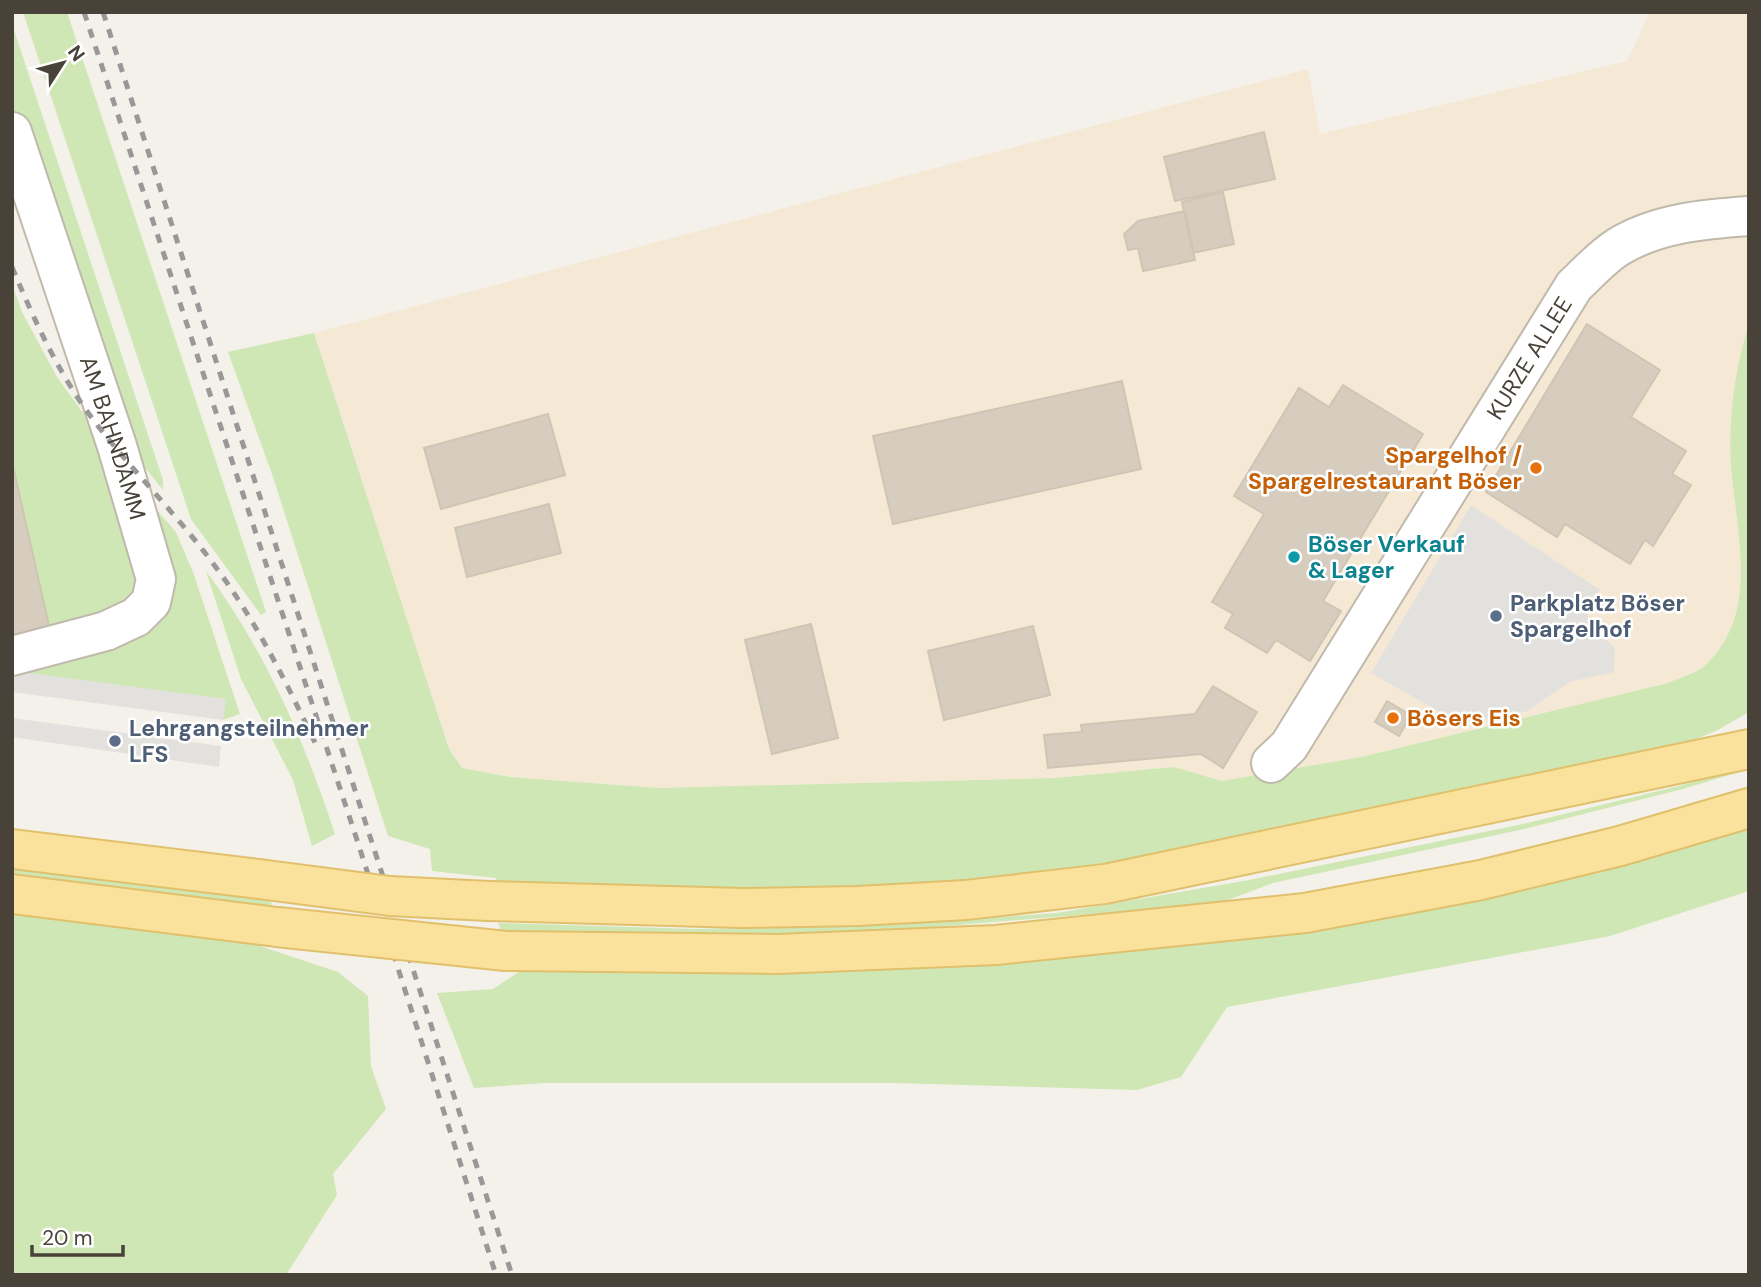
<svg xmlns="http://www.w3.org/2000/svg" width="1761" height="1287" font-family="'DM Sans',sans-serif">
  <rect width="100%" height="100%" fill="#f4f1ea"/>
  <path fill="#f5e9d6" d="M1650,12H1749V324L1733,401L1731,465L1747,567L1743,620L1730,642L1702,668L1668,683L1361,757L1222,781L1174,767L1054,778L659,788L510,777L462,768L449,749L314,333L1308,69L1320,134L1627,61Z"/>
  <path fill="#cfe7b4" d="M23,12H67L266,612L261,615L191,519Z
    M12,24L163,480V490L118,434L12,109Z
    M12,284L22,312L57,377L136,486L176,532L193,572L240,714L223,720L225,699L14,672L12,681V657L54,648L12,462Z
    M1749,324V712L1716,731L1686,743L1423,806L1084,868L969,882L749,889L497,885L496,878L432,871L430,849L388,836L273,477L228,352L314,333L449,749L462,768L510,777L659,788L1054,778L1174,767L1222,781L1361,757L1668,683C1679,678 1692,674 1702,668C1761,617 1737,538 1731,466C1728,420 1735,367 1749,324Z
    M206,571C265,650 304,740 335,834L312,846L293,780L241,679Z
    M1749,764V769L1683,789L1524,829L1273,883L1217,904L882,931L756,936L501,930L498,923L695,929L918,923L1057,913L1244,881L1523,824L1679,786Z
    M1749,820V891L1610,936L1227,1007L1181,1077L1137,1090L895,1083H544L474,1088L437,993L493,989L531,964L1051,953Z
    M12,869L271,900L272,906L12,874Z
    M12,909L236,938L338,972L368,996L371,1066L386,1109L333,1174L337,1195L286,1275H12Z"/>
  <path fill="#e3e1de" d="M1471,505L1600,590L1584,605L1592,628L1615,648L1614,672L1569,682L1528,711L1459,723L1371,673Z
    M14,671L226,699L223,720L12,692Z
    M12,718L221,746L219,767L12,737Z"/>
  <path fill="#d6cdbf" stroke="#d0c5b3" stroke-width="2" d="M1264,132L1275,179L1175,201L1164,157Z
    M1223,192L1234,244L1193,253L1182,202Z
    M1185,211L1195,260L1143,271L1138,248L1128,250L1124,234L1138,221Z
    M1587,324L1660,370L1631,417L1686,451L1672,474L1691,485L1653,546L1645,540L1630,564L1565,524L1557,537L1486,492Z
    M1122,381L1141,469L893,524L873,436Z
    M1343,385L1423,434L1323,601L1341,611L1310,661L1276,640L1267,653L1225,628L1233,614L1212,602L1264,514L1234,496L1299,388L1329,407Z
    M548,414L565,475L441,509L424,448Z
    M12,462L54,648L12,657Z
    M549,504L561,553L467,577L455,528Z
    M811,624L838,738L772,754L745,640Z
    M1033,626L1050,695L944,720L928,651Z
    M1213,686L1257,712L1223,768L1201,754L1048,768L1044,735L1082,732L1081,725L1195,714Z
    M1387,701L1411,715L1399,736L1375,722Z"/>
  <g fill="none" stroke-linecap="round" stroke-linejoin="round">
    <defs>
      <g id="minor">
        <path id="s1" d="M12,132L117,446L156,579L151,602L136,617L106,631L12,656"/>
        <path id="s2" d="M1271,763L1289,746L1574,286C1588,273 1602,257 1618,247C1657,223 1705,219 1749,216"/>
      </g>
      <path id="major" d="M12,849L259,879
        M12,894L277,927
        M488,901L743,908L858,906L966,900L1105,884L1749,749
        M506,951L777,954L996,945L1305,913L1481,880L1620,846L1749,808"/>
    </defs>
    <use href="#minor" stroke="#c0b9ac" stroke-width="42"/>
    <use href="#major" stroke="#e0c06c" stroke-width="42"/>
    <use href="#minor" stroke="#fff" stroke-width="38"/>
    <use href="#major" stroke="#fbe29c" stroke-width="38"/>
    <path stroke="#989898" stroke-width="5" stroke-dasharray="9 9" stroke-linecap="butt" d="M84,12L358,843L496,1275
      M103,12L512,1275
      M12,267C35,322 61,379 98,426C137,476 183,521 220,573C260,628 289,688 318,749"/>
    <defs>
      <path id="major-bridge" d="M259,879L390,896L488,901
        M277,927L506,951"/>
    </defs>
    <use href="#major-bridge" stroke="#e0c06c" stroke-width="42" stroke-linecap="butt"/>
    <use href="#major-bridge" stroke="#fbe29c" stroke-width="38"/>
  </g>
  <g fill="#e8710a" stroke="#fff" stroke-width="2.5">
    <circle cx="1536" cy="468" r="7"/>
    <circle cx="1393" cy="718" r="7"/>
  </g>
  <circle fill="#0f9aa8" stroke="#fff" stroke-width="2.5" cx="1294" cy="557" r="7"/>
  <g fill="#5c6f8a" stroke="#fff" stroke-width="2.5">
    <circle cx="1496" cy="616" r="7"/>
    <circle cx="115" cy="741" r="7"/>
  </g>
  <g text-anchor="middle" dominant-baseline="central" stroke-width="5" stroke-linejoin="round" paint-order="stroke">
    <g font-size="23" fill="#484238" stroke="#fff">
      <text stroke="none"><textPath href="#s2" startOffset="481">KURZE ALLEE</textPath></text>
      <text stroke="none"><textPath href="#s1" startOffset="322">AM BAHNDAMM</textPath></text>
    </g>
    <g font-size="23" font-weight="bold" fill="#c56008" stroke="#fff" text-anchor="end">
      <text x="1522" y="455">Spargelhof /<tspan x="1522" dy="26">Spargelrestaurant Böser</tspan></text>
      <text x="1407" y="718" text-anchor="start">Bösers Eis</text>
    </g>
    <g font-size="23" font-weight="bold" fill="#0d838f" stroke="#fff" text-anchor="start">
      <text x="1308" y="544">Böser Verkauf<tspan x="1308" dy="26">&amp; Lager</tspan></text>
    </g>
    <g font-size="23" font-weight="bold" fill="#4e5e75" stroke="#fff" text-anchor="start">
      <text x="1510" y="603">Parkplatz Böser<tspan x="1510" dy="26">Spargelhof</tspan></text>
      <text x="129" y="728">Lehrgangsteilnehmer<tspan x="129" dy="26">LFS</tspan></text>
    </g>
  </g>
  <rect width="1761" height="1287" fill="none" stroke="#484238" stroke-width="28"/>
  <g transform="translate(63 63) rotate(54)" stroke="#ffffff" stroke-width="5" paint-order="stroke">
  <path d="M0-5L12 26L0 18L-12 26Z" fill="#484238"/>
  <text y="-10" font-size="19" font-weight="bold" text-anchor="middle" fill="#484238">N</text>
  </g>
  <path d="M32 1245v10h91v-10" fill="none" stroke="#484238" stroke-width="3.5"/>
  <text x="42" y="1245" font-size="21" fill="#484238" stroke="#ffffff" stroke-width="5" paint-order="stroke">20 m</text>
</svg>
